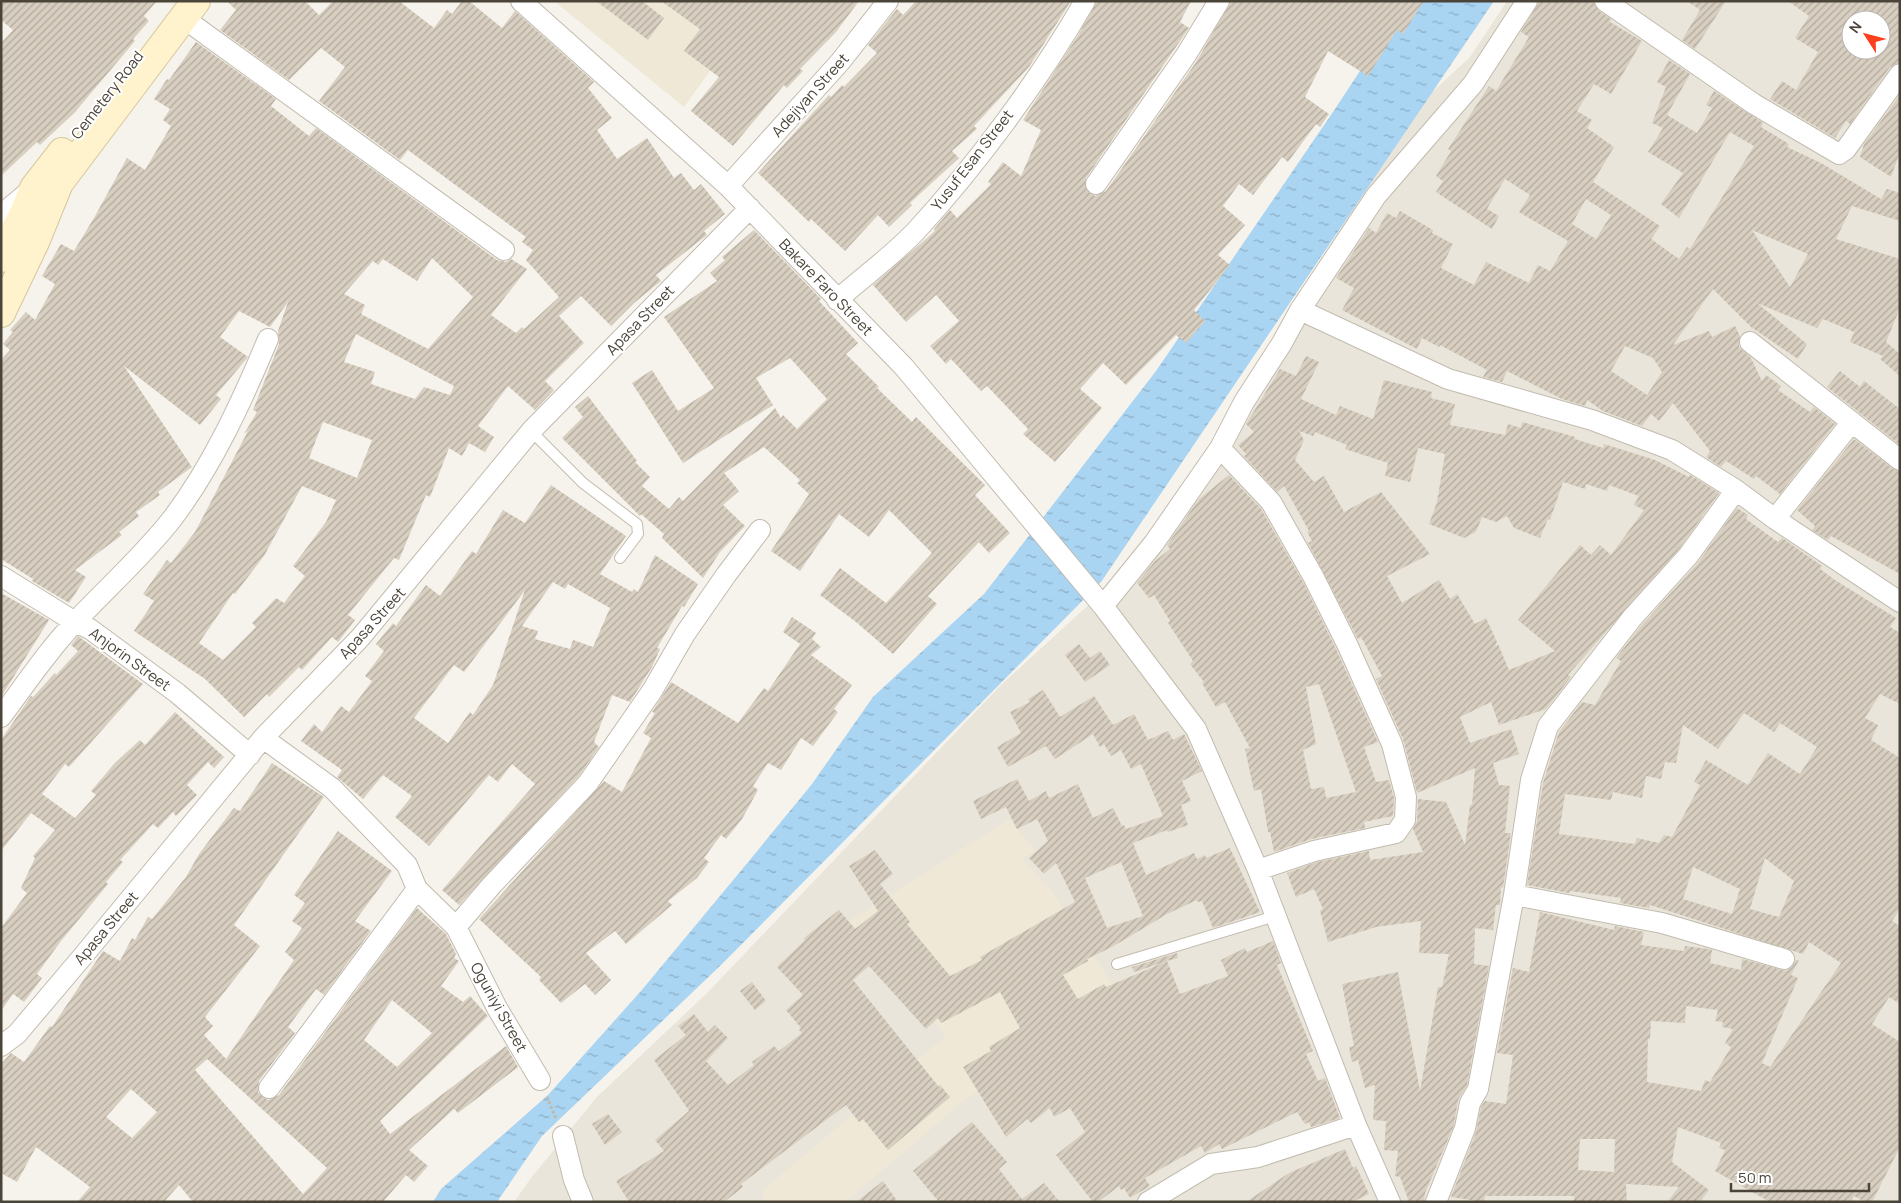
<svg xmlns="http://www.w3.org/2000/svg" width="1901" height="1203" font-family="Manrope,sans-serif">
  <defs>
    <pattern id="water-ripples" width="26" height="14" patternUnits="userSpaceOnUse" patternTransform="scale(1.25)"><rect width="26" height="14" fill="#a9d4f2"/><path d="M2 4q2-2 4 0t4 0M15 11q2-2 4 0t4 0" fill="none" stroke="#8caec5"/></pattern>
    <pattern id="building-hatch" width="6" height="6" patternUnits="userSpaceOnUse" patternTransform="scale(1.25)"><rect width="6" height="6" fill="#d8cfc1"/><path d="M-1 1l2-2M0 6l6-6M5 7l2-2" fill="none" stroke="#b1aa9e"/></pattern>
  </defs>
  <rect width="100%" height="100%" fill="#f6f3ec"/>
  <path fill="#eae5da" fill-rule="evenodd" d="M1507,1H1900V1202H514L531,1178L596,1098L707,993L1002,684L1143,555L1410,113L1470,57ZM1851,20H1881V50H1851Z"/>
  <path fill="#efe8d6" d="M554,1H761L684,107Z
    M1009,819L1035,851L1022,859L1054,894L1124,1003L1038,1049L962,1102L845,1202H764L762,1191L946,1036L850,921Z"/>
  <path fill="url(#water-ripples)" d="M1406,1H1494L1101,582L722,964L542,1136L497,1202H433L441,1189L548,1095L641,991L749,861L812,784L873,697L984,594L1156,371L1333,112Z"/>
  <path fill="url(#building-hatch)" fill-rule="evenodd" d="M1,1H157L144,16L149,21L133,39L135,41L75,112L40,145L37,142L1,176V43L13,30L1,20Z
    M227,1H305L319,15L333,1H399L434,28L447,10L452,14L462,1H469L502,28L515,11L594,82L588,88L612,118L597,130L617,159L647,138L674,178L681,173L694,190L701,184L725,214L704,231L707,235L656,275L661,281L634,303L611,326L581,296L559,316L584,343L545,381L554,390L535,410L508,386L478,426L494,437L485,452L469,443L462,456L449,448L430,497L426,495L399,560L394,558L348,615L355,620L338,642L332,637L302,670L299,667L269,697L267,694L244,717L205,679L134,631L154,601L143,594L167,560L171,563L195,532L248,431L244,434L257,412L253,410L279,344L278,331L288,302L270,327L239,311L220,337L248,357L216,395L221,399L200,425L124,366L192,467L158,492L160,495L136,512L139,516L119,532L122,535L75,570L86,577L69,603L32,581L33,579L1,559V360L10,350L3,344L13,332L10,330L26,312L35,320L55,284L42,276L61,244L74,251L94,218L127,158L145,170L171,126L163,120L170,109L154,99L167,79L169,80L196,42L276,99L271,106L309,136L316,128L497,260L506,262L511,259L527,269L491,315L516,333L522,327L524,329L559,297L526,260L533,250L522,242L526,237L408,150L400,160L319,101L345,67L321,48L289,80L220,30L236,10ZM432,258L473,297L428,349L361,314L365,305L344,294L373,261L378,265L383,259L417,281ZM356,334L454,386L450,395L424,387L415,399L371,384L375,372L344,362ZM323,422L372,440L357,478L309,458ZM302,486L336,500L326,522L293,566L305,576L284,603L276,598L252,623L256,627L223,660L199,643L233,593L235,594L264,556Z
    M596,1H642L664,18L648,40Z
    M661,1H859L836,32L800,69L803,71L787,88L784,85L733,146L691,111L719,77L684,51L700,29Z
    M916,1H1071L1029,67L974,126L977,129L952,151L959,158L910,203L912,205L889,227L878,215L845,251L811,219L809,222L758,173L829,95L831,97L842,85L844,87L877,53L868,45L897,9L903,15Z
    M1097,1H1191L1180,22L1189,28L1086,178V189L1095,196L1106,191L1196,62L1231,1H1424L1403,34L1397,30L1368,76L1328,51L1305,97L1329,114L1320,127L1316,124L1288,162L1282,157L1253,195L1239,184L1223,206L1245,225L1218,255L1230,265L1194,310L1205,321L1186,343L1176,335L1126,385L1103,363L1080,389L1102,408L1055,462L1023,434L1028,429L987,386L981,391L951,359L946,364L930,346L959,321L936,295L906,322L873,285L935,231L934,229L950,210L957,218L991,184L988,182L1003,162L1021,176L1041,130L1023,120L1077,37Z
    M1539,1H1593L1598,10L1611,19L1610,22L1642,41L1611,94L1594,84L1577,111L1592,120L1587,128L1614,147L1593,182L1660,226L1651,239L1679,259L1687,247L1690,249L1754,146L1730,132L1679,218L1661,204L1683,173L1648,152L1663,128L1652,123L1666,87L1657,82L1669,60L1690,74L1667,115L1697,133L1712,108L1706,105L1714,91L1763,123L1761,127L1789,144L1787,147L1821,163L1881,199L1887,189L1900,193V221L1852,206L1836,239L1900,259V308L1886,342L1900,354V376L1880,359L1883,356L1850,342L1854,332L1823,319L1817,328L1757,303L1807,344L1798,359L1751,327L1713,289L1673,345L1709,331L1712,337L1735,326L1740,336L1739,347L1751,358L1762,381L1766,375L1781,386L1778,390L1810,412L1814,407L1835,424L1780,494L1756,476L1754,479L1726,461L1721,467L1706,457L1710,451L1673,403L1659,421L1651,414L1642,426L1603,411L1587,400L1585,406L1562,399L1507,371L1502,382L1483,377L1487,370L1440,345L1439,347L1422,338L1417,349L1342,310L1354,288L1336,278L1369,228L1376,233L1387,213L1396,218L1400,211L1433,230L1432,233L1453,244L1441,268L1474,285L1486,262L1529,283L1538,265L1550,271L1568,241L1519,212L1530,195L1505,179L1487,209L1499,216L1492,229L1436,192L1443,181L1436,176L1451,151L1448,149L1489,86L1496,91L1529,37L1521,32ZM1586,199L1611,215L1596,239L1572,224ZM1752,230L1808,254L1790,287ZM1625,346L1653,358L1662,372L1647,395L1611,371Z
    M1687,1H1726L1695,49L1682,40L1700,10Z
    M1788,1H1900V62L1890,67L1850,124L1846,121L1835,138L1770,99L1782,81L1796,90L1818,52L1795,38L1809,16ZM1851,20H1881V50H1851Z
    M1900,95V152L1891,177L1860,157L1864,144Z
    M754,230L821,299L819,301L858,343L846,354L879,387L877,388L912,422L916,417L985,485L975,495L1010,533L989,553L979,542L928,596L937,604L893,654L856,622L820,595L840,568L886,603L932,553L889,510L869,537L839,514L800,571L771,551L809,494L797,483L800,480L764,447L724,473L739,491L723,505L745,526L720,552L703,578L662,538L664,534L641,514L640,516L562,438L583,417L575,407L588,396L637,461L635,462L650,477L642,486L669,509L679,497L683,501L775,408L781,418L783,415L797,429L827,399L790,358L756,378L773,405L683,463L632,383L652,370L678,411L714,388L664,317L717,281L710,273L725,260L722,257Z
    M1306,356L1319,362L1301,399L1336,415L1340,406L1373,419L1384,380L1432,392L1431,398L1455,404L1450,425L1505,435L1508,424L1521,428L1522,422L1575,437V439L1603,448L1604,444L1655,460L1689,477L1690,475L1719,493L1679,549L1568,675L1571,677L1546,709L1499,725L1491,702L1460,717L1470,743L1511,729L1519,754L1493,763L1499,785L1510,786L1505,833H1511L1503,888L1501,887L1500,905H1496L1493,930L1475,928L1474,964L1489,966L1467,1085L1458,1100L1454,1125L1425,1193L1424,1202H1409L1400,1177L1395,1176L1398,1151L1384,1150L1386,1121L1373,1120L1375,1085L1365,1088L1358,1060L1352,1062L1349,1047L1354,1046L1342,984L1398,972L1420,1091L1438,987H1442L1449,954L1419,953L1421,921L1376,927L1328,942L1320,911L1323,909L1314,889L1296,897L1287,873L1317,862L1369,851L1370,860L1423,852L1413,829L1417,821L1418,799L1446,802L1465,845L1470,805H1472L1475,768L1417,793L1403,739L1376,679L1382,676L1361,637L1358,639L1308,543L1312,541L1307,532L1309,531L1284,486L1277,492L1244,456L1246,454L1238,445L1254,432L1246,424L1280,369L1296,376ZM1299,431L1313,436L1315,432L1347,445L1345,449L1388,463L1385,476L1410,482L1418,448L1445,454L1437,502L1429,524L1464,538L1476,532L1482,517L1496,522L1507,516L1514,528L1540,538L1548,519L1550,520L1563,482L1585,489L1586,484L1607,491L1609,485L1639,496L1634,505L1644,510L1611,555L1600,545L1591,555L1580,545L1518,620L1555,651L1509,670L1498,644L1495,647L1497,642L1486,618L1475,624L1457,594L1450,599L1439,580L1402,603L1387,576L1430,554L1381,492L1344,512L1324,476L1314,482L1295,460L1304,440Z
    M1840,371L1860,387L1864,381L1900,409V445L1827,387Z
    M1854,439L1893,469L1900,472V574L1831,536L1828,540L1812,530L1815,526L1797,510Z
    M1229,475L1261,509L1303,582L1336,649L1378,742L1364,747L1376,782L1389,780L1394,798L1393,816L1364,822L1365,828L1311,839L1274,852L1270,832H1268L1261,789L1254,791L1245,749L1250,748L1225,702L1216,707L1202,683L1204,682L1190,664L1193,661L1168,623L1170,621L1154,595L1149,598L1137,583L1155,561L1170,549L1167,545L1199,499ZM1319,684L1356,792L1326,798L1324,787L1311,789L1303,750L1316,744L1306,687Z
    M551,485L626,536L600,574L632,592L634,589L638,592L655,555L698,584L684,607L682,606L657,648L660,649L652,667L630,702L612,695L594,742L599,747L579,776L459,905L442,890L535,784L512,764L498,782L489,775L429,846L395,817L412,796L383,775L363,799L337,777L342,770L301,741L314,724L322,732L341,706L349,712L372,681L365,676L384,651L376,644L393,623L396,626L426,585L440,596L472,551L476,554L503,510L525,523ZM553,582L565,589L568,584L610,608L593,647L573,640L570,649L535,639L538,631L522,626ZM525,590L493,685L473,715L470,712L448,743L414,718L454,665L464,672Z
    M1737,508L1748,515L1746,519L1778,542L1782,538L1822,566L1820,569L1835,580L1896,618L1890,627L1900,633V704L1880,694L1865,718L1878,725L1871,740L1900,758V909L1892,921L1900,926V1004L1889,997L1872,1024L1900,1042V1147L1872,1202H1865L1854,1196L1851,1202H1770L1715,1171L1725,1150L1719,1148L1721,1143L1678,1127L1672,1162L1709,1190L1700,1202H1667L1679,1187L1626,1184L1627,1202H1574V1196H1485L1484,1202L1451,1197L1476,1132L1481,1107L1485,1101L1506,1104L1513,1055L1497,1053L1513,968L1529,972L1540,912L1614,930L1615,926L1644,932L1641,945L1684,951L1685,946L1708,949L1712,950L1710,963L1741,970L1742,959L1786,971L1792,967L1796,960H1799L1791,975L1798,978L1762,1063L1770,1067L1841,963L1809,942L1803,954L1650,905L1649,908L1620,903L1621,898L1570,891L1569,893L1527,885L1543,783L1559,732L1582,702L1595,705L1621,661L1616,658L1641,626L1697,564ZM1744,713L1774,732L1780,723L1817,747L1800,774L1768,753L1748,785L1706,760L1694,782L1700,785L1672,837L1664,835L1659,843L1637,838L1635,844L1559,834L1565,794L1611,800L1613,792L1642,798L1646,776L1661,779L1665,762L1676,763L1683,725L1718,749ZM1765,858L1794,881L1779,917L1750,909ZM1693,867L1740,889L1732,914L1683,899ZM1686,1006L1718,1010L1715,1021L1723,1022L1722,1027L1733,1029L1725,1043L1731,1047L1710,1082L1705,1080L1701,1091L1647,1082L1648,1039H1650L1651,1021L1685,1023ZM1580,1139H1615L1614,1172L1578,1170Z
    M1,593L49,620L1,697Z
    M792,617L816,633L812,639L821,647L811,655L852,685L834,709L838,712L813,746L801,738L781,770L768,763L753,786L758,790L742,819L726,839L721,835L704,858L709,862L697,878L668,901L672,905L626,944L615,931L586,953L611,980L595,995L585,984L561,1003L539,980L541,977L479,919L604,781L622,792L651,738L643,733L655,713L652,712L671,682L738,723L764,688L768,691L800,644L783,632Z
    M78,636L143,684L69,767L65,764L42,794L75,818L96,795L91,791L115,763L140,740L145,745L175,712L224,757L214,768L208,762L187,785L197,795L176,816L173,812L158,828L153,824L120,860L123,862L106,882L108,884L61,941L37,974L42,978L24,1002L13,994L1,1011V928L27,893L21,888L35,858L33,856L55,830L31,813L1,851V740L31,696L33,697L55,673L56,675L78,651L71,645Z
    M1079,644L1090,658L1100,651L1110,665L1085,682L1065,655Z
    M1043,690L1060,717L1094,696L1113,725L1134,714L1148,740L1168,731L1173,740L1184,734L1202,771L1182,781L1191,801L1181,805L1188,825L1168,832L1167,830L1133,843L1146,875L1194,853L1197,859L1205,855L1206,858L1230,848L1260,912L1213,928L1202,901L1198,902L1197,900L1167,914L1112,947L1087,959L1088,961L1063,975L1078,999L1104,984L1106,987L1165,962L1134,972L1132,967L1177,953L1178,958L1167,961L1180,994L1228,976L1221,960L1245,948L1247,952L1273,941L1281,963L1277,965L1313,1051L1306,1054L1318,1081L1325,1078L1340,1118L1311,1127L1309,1122L1305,1124L1297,1112L1222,1149L1219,1144L1205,1153L1201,1146L1145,1178L1150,1186L1130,1198L1124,1188L1121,1190L1119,1186L1098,1202H1093L1056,1155L1085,1132L1070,1108L1054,1117L1050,1108L1031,1123L1027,1119L1006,1137L963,1067L991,1051L989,1047L1020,1028L1000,992L941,1023L938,1018L926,1029L869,966L853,980L939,1087L940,1085L950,1097L888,1150L863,1119L859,1122L846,1105L741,1184L743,1187L724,1202H629L616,1181L664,1151L655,1140L689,1111L654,1060L686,1035L678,1026L694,1014L708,1032L715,1025L728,1038L706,1061L728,1085L754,1065L752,1062L774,1046L779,1051L802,1033L799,1030L801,1028L786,1010L803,995L777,967L805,940L804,938L839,910L855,929L878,911L849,866L875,850L893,874L880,884L910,922L907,924L950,976L982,960L980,957L1075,902L1056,863L1044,874L1029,858L1048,841L1037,819L1017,829L1006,807L981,819L973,801L1017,779L1029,801L1046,791L1049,798L1078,784L1093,818L1113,808L1122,826L1124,825L1126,829L1163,816L1141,764L1131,769L1121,750L1111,756L1104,744L1100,747L1093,734L1055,759L1046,746L1008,767L997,747L1021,733L1010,712L1030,702L1028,699ZM1121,862L1143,916L1107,928L1085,878Z
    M272,763L324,797L234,925L260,946L205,1017L213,1026L204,1035L226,1059L294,960L285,952L302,928L292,921L305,903L294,895L338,831L392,871L355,921L371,931L324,995L316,989L288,1027L295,1033L259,1081L258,1093L268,1100L279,1095L417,908L446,934L456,954L454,958L459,961L441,986L463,1002L470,996L488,1016L380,1121L390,1134L506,1046L518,1067L458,1113L454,1109L409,1150L428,1166L414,1182L406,1175L383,1202H193L179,1185L164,1202H77L90,1187L36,1147L17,1182L1,1173V1064L11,1053L24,1062L50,1026L52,1027L103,951L120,961L132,938L135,940L148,917L152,919L186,877L199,854L234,808L240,811ZM392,1000L432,1033L397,1067L364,1040ZM207,1059L327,1168L303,1194L195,1070ZM131,1089L157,1112L132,1138L106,1117Z
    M752,982L766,1001L755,1010L740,991Z
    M608,1114L622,1132L605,1145L592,1124Z
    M972,1122L1007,1162L999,1169L1022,1199L1044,1183L1060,1202H939L913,1171Z
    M1345,1149L1353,1168L1356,1166L1369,1194L1352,1202H1246L1289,1173Z
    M883,1181L898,1202H856Z"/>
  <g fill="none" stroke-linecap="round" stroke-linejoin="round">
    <defs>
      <path id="service" d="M531,431L583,483L637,524L638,534L620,558
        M1117,964L1275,916"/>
      <path id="minor" d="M521,1L728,186L904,367L1103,606L1196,729L1258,870L1356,1125L1390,1202
        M1605,1L1754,104L1839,154L1846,149L1900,74
        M182,17L504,250
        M1096,184L1186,55L1219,1
        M728,186L840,62L888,1
        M1,215L32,189
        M837,300C863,277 892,256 915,232C976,166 1040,79 1085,1
        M1300,310L1448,379L1592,420L1672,450L1736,490L1775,519L1900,602
        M1750,342L1900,460
        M1220,448L1271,502L1313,576L1347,644L1392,744L1406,797L1405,820L1396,833L1314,851L1258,870
        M1775,519L1851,423
        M1,576L75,622L90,629L177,693L250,755
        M1103,606L1154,543L1220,448L1244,402L1282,343L1300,310L1376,196L1473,84L1527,1
        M1,717C25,685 48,650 76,621C108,587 143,556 172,519C213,465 242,401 268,339
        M263,738L332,788L407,865L417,889L456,927L497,1008L540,1080
        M1514,895L1662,923L1784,959
        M456,927L491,886L588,783L652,691L685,634L726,575L760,530
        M1,1046L17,1034L83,956L263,738L360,638L531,431L750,208
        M269,1088L417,889
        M563,1136L574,1180L583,1202
        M1148,1202L1211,1164L1258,1157L1356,1125
        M1436,1202L1465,1128L1470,1103L1478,1089L1514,895L1531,780L1548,726L1632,618L1688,556L1736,490"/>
      <path id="secondary" d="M1,258L25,211L34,188L62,152
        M1,313L35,242L59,183L196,1"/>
    </defs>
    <use href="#service" stroke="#c2bbae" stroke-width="12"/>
    <use href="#minor" stroke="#c2bbae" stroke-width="22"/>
    <use href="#secondary" stroke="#d6c79b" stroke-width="30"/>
    <path stroke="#c4b79f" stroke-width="3" stroke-dasharray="2.5 2.5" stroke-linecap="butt" d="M547,1097L556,1119"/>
    <use href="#service" stroke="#fff" stroke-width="10"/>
    <use href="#minor" stroke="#fff" stroke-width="20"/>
    <use href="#secondary" stroke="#fff3cd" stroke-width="28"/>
  </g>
  <g text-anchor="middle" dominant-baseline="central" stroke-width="4" stroke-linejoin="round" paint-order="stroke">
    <g font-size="15" fill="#4b4439" stroke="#fff">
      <text transform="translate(107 95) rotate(-52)">Cemetery Road</text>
      <text transform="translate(810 95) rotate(-48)">Adejiyan Street</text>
      <text transform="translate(972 160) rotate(-52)">Yusuf Esan Street</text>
      <text transform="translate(826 287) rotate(46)">Bakare Faro Street</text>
      <text transform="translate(640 320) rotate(-46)">Apasa Street</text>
      <text transform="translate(372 623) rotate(-48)">Apasa Street</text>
      <text transform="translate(130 659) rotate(36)">Anjorin Street</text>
      <text transform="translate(106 928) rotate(-50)">Apasa Street</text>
      <text transform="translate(499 1007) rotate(61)">Oguniyi Street</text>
    </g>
  </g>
  <rect width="1901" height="1203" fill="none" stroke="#4b4439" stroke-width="5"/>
  <g transform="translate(1866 35) rotate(306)"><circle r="24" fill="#ffffff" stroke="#b7b4b0"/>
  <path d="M0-4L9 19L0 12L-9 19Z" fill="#fc3f1d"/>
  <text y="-8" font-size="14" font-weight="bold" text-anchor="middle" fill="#4b4439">N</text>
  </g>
  <path d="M1731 1183v8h138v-8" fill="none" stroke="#4b4439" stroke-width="2.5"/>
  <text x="1738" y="1183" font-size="15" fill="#4b4439" stroke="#ffffff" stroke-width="4" paint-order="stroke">50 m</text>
</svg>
